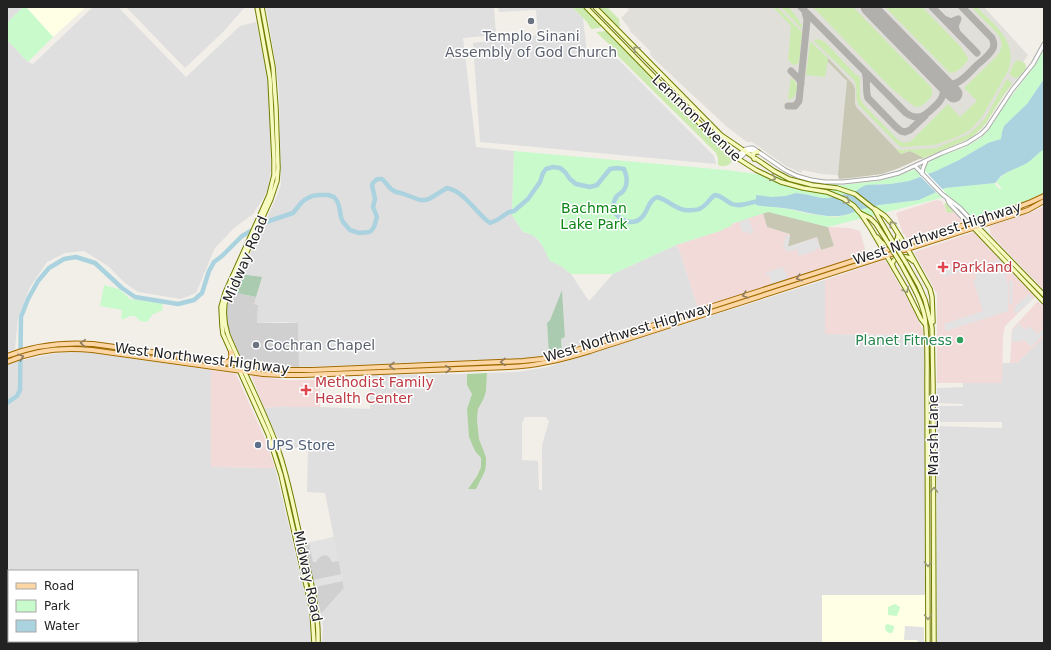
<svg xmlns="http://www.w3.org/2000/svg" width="1051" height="650" font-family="'DejaVu Sans',sans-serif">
  <rect width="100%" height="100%" fill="#f2efe9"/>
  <path fill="#e0dfdf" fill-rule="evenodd" d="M7,7H23L7,23Z
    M93,7H118L186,77L240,26L256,22L269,83L271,170L268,188L264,197L253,214L234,228L215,248L196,293L181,299L138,292L125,283L108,266L84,251L65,253L47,262L30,287L18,318L15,349L7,352V40L28,62L33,64Z
    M126,7H245L224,31L185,68Z
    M266,7H494L496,35L463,38L476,147L514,151L512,215L523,232L532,234L545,248L549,260L561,266L571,274L589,301L613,274L676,245L679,249L698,308L562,351L561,339L565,337L562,291L550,320L547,323L549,355L527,359L509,360H480L299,367L298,323L281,322L257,323L258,305L254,304L261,277L241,274L277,196L281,184L279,91L275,60Z
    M498,7H572L583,18L587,53H612L714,156L716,164L480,142L473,43L538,35L536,10L499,12Z
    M825,280V334L925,335V595H822V643H874H322L323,626L321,614L344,588L325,493L307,492L308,448H282L264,408L286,406L287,407H320L370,409V375L467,374V385L473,394L467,409L475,451L481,458V467L477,476L468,489L481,477L485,471L486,457L479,439L477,419L478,408L484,398L486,391L487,373L517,372L548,367ZM525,417H546L549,421L542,445V490H539L538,461L522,460V423Z
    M1043,337L1044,339V643H937V426L1002,428V422H937V406H963V404L937,403V388L963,387V383H1002V363H1017Z
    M72,352L92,353L211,370V467L275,468L307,603L310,622L311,643H7V365L14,362L52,354ZM9,571H137V641H9Z"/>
  <path fill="#f2dad9" d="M936,200L942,201L947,213L955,212L963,221L955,224L907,238L904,234H903L896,213Z
    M1042,207L1044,209V290L991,235L989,226L1030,213Z
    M763,213L767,227L790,234L788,247L817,237L821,250L834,246L828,227L850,228L860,231L866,252V254L763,287L698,308L679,249L676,245L722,230V229L731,224Z
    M974,232L1035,297L1005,326L1003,336L1002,383H937V294L914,252Z
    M885,260L912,307L925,335L825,334V280Z
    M1038,301L1044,307V339L1043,338L1017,363H1010L1012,329Z
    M211,370L236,374L265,439L275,468L211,467Z
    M251,375L285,380H320V407H287L286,406L264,408Z"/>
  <path fill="#ffffe5" d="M26,7H86L53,37Z
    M822,595H925V643H822Z"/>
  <path fill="#d0d0d0" d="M232,292L256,297L254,304L258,305L257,323H298L299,367L275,366L242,360L233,341L227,323V304Z
    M334,537L344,588L321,614L305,544Z"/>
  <path fill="#e1dfda" d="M626,7H984L1028,55L1021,65L1023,71L1003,96L983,127L971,138L933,153L921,159H919L892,171L860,177L839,179L837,175L821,174L802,170L801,173L786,166L752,142H747L727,127L652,57L650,54L651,52L629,30L630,29L621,18L629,10Z"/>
  <path fill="#c7c7b4" d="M828,58L853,84L855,89V104L857,108L901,154L910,151L924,158L921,159H919L899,168L882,174L850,178L839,179L838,175L847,81L827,61Z
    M768,211L828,227L834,246L821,250L817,237L787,247L790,234L767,227L763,213Z"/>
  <path fill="#cdebb0" d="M572,7H583L601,25V27L599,28L591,29L587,22Z
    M598,7H607L619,19L620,27L617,26Z
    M773,7H777L802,32L799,61C798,64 796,65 793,65L788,60L791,26Z
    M781,7H789L799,20L800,24H802V29Z
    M813,7H853L931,87C932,90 933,91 932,94C931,99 923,106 918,107C915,107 914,106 911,104L891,88Z
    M885,7H922L961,47L968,58V60C964,66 957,73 950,73Z
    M972,7H977C995,26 1019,42 1008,71L982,117L970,130L957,137L935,145L903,147L898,145L858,104C855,96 858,87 854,80L813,40L818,39L825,42L855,74L860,77V98L863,104L898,140C903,143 907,144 912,140L948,104L960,117L977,101L964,88L997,56C1008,41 997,33 987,23C982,18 977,13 972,7Z
    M606,31L706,133L731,157L732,160C731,165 724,168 718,165V158L716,153L637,75L614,52L611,46L596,32Z
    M810,41L828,58L825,77L806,75Z
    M1018,60L1025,63L1026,67L1025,70L1018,78H1015L1009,74L1014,63Z
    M791,78C800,82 798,97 789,100L788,98Z
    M1008,79L1012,84L1003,96L985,125L983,124L982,125L984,126L983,127L971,138L924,158L910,151L901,154L896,149L904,150L936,148L969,134L979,125L986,117L1002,87L1006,80Z
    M947,203L957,213V214L955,212L947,213L944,204Z"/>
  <path fill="#add19e" d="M487,373L486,391L484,398L478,409L477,419L479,439L486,457V464L485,471L476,489H468L477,476L481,467V458L475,451L469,437L467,409L472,394L467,385V374Z"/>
  <path fill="#aacbaf" d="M241,274L262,277L256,297L232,292Z
    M562,290L565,337L561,339L562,351L549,355L547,323L550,320Z"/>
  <path fill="#c8facc" d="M23,7H26L53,37L28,62L7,40V23Z
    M1044,49V79L1027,104L1004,126L1002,132L1001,139L988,143L959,160L936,171L909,181L890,184H878L860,188L856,191L829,198H822L804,194L796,193L785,196L772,197L756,196V205L790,209L804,213L825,216L836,217L850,214L855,211L879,205L919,200L945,188L995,183L996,186L1000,189L1002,188L996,182C1005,171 1015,170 1026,163C1033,159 1037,153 1044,149V194L1025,203L974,220L949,196L828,227L768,212L731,224L732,226L723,229V230L676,245L613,274H571L561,266L549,260C544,247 538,234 523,232L512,215L514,151L726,170L842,185L878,181L901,175L925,165L937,157L963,148L981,138L987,132L1004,106L1035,65Z
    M104,285L119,289L130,299L163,303L162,311H159L157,313L153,314L147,322L140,321L135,316H130L124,319H121L122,310L100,306Z
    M895,604L900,607L899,611L897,616L888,615V607Z
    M887,624L894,626V629L892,633H889L886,631L885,626Z"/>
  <path fill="#e2e2e2" d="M749,219L753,231V233L748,234L747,231L743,233L739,222Z
    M786,235L790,236L788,247L817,238L818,241L813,243L818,242L820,248L815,249L816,251L799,256L797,249L788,252L783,247Z
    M999,259L1010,271L1005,276L1008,285V311L946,331L944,324L983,311L973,280L977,279L972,266L982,263L983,265L997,261Z
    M964,263L966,268H964L965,270L943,277L941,270Z
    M783,267L784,272L786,271L788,279L772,284L769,274L766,275L765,273Z
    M1009,281H1013L1012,304H1009Z
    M1029,294L1033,299L1016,314L1014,311L1015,309L1014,307Z
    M1019,323L1025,330L1029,326L1038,334L1044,328V334L1031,347L1023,339L1021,342L1018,340V342H1012V331Z
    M334,537L339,561L332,562L330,558L326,555L322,556L319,558L316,562H313L309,543Z
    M342,574L343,581L315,587L313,580Z
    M905,626L924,627V642H918L917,640H904Z"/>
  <path fill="#aad3df" d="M1044,79V149C1038,153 1033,159 1027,163C1019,168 1009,170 1001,176C999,178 997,181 995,183L945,188L919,200L879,205L855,211L854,212C833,221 812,213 790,209C779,207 767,207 756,205V195L772,197L785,196L796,193L804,194L822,198H829L856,191L860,188L866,185L890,184L909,181L936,171L959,160L988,143L1001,139L1002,132L1004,126L1027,104Z"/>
  <path fill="#fff" d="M925,171L946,193L939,195L919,175Z"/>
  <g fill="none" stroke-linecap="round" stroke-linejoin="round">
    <path stroke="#aad3df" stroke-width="4.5" d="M7,403L17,396L20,390L21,317L28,299L38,281L49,268L64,259L76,257L95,263L122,288L135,297L178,304L194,300L202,293L209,271L214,262L222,256L242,236L266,222L293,213L302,202L306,199L312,196L319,195H328L334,197L337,201L339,206L341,217L343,222L350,230L359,233L369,232L371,231L374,227L377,217L373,207L375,199L372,185L373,183L376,180L378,179H382L384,181L391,189L396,192L401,193L420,200H425L429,199L447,188C466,192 475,213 490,223L497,220L509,212L514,211L528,199L540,182L543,173L546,169L553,167L560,168L565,172L570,179L576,184L590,187L597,185L610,169L617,168L624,169C627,176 628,184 624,190C622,193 619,194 617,196C613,201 612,209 616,214C623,222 635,226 643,216C648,210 649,200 657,197C671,201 677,212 692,210C696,210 699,210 701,208C707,205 710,198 715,195C722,196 726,201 732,204C742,208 751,201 761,201"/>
    <path stroke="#b1b0ac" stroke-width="7" d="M801,7L906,113C917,121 925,116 933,108C940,102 945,96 943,86C940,77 929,69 922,63
      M932,7L977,53
      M944,19L951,22L958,19L955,26L957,32
      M791,71L799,79L801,83
      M865,72C868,81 865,90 868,98L896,127L901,131L905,132L910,130L925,116
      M939,78C954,93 966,76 977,65C982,61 989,55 992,50C995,46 994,42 992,38L962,7
      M788,106H795L799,101L807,20L805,12"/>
    <path stroke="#b1b0ac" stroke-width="17" d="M869,7L954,94"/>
    <defs>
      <path id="tertiary" d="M736,157C742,153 744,147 753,148L785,170L797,176L811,180L825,182H843L879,178L899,173L942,153L967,143L981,134L987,128L1012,90L1033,64L1044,44
        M739,159L747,151H751L756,152
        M915,166L942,194L960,208L973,222
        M922,174L923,168L926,161
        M947,198L949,203L969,224"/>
      <path id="secondary" d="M257,7L270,79L274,160V175L269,195L225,293L221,307L222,326L223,334L268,434L281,475L312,611L314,643
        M262,7L273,67L276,108L278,168L277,181L271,199L226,298C223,311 224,323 228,335C244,373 264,410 278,449C289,480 294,512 302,544C310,577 319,609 318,643
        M586,7L710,134L734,156L756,170L781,182L803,188L827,192L844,199L854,206L860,213L870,218L876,224L885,238
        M595,7L721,135L774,171L789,179L812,185L837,188L855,194L874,209L890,237
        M754,159L753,154L756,152H758
        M875,209L885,216L892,224L910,253L930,289L932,297L933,322
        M861,214L871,229L906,289L921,319L925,324
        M972,226L1044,302
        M977,226L1044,295
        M877,237C879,239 882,244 885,244C892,246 898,241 898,235
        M906,263L919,286L925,300L932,328L933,385L934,643
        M901,264C910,281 921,298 925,318C928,340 927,362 927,385L928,643
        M893,266L892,264L894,260C903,257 906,254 913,261"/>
      <path id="primary" d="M7,356C35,345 63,342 93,344L283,370H312L523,361L542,359L564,354L1005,212L1031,202L1044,196
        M7,362C34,350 63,347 92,350L263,374L282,375H303L509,367C538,366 563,359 590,351L1013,215L1028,210L1044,201
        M226,363C231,361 232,358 231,352"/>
    </defs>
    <use href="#tertiary" stroke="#a9a9a9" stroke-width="5"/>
    <use href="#secondary" stroke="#707d05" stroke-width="5.5"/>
    <use href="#primary" stroke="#a06b00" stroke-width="6"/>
    <use href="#tertiary" stroke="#fff" stroke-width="3"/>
    <use href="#secondary" stroke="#f7fabf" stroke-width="3.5"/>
    <use href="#primary" stroke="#fcd6a4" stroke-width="4"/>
    <defs>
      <path id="secondary-bridge" d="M890,237L906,263
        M885,238L901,264"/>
    </defs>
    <use href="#secondary-bridge" stroke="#707d05" stroke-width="5.5" stroke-linecap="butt"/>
    <use href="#secondary-bridge" stroke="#f7fabf" stroke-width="3.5"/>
  </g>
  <defs><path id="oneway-chevron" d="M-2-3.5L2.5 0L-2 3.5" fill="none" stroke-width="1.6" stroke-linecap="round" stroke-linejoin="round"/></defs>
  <g stroke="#979978">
    <use href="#oneway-chevron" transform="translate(636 49) rotate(-134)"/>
    <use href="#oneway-chevron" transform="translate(773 178) rotate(23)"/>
    <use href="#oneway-chevron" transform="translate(847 201) rotate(35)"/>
    <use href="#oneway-chevron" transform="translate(892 224) rotate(-126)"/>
    <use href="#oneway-chevron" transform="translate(906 290) rotate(61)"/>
    <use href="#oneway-chevron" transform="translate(934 490) rotate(-90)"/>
    <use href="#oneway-chevron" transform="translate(928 564) rotate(90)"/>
    <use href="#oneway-chevron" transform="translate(928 617) rotate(90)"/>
  </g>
  <g stroke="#8f7c63">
    <use href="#oneway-chevron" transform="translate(799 278) rotate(162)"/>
    <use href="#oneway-chevron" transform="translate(745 295) rotate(162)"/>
    <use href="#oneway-chevron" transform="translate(83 343) rotate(-176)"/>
    <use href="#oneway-chevron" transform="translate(21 357) rotate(-18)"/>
    <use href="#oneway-chevron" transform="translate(503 362) rotate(178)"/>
    <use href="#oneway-chevron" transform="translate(392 366) rotate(178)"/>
    <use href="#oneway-chevron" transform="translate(448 369) rotate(-2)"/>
  </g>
  <g fill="#6b7280" stroke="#fff" stroke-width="1.5">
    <circle cx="531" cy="21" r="4"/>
    <circle cx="256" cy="345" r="4"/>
  </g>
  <g fill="#e0444e" stroke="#fff" stroke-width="1.5">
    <path d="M941 261h4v4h4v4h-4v4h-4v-4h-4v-4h4z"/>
    <path d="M304 384h4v4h4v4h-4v4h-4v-4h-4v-4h4z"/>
  </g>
  <circle fill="#2e9e5b" stroke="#fff" stroke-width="1.5" cx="960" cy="340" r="4"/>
  <circle fill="#5c6f8a" stroke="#fff" stroke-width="1.5" cx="258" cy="445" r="4"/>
  <g text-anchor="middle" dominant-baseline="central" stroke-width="3" stroke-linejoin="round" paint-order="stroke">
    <g font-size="14" fill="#5b616d" stroke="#fff">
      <text x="531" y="36">Templo Sinani<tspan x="531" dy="16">Assembly of God Church</tspan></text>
      <text x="264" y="345" text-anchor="start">Cochran Chapel</text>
    </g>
    <g font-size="14" fill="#222" stroke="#fff">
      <text transform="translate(697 118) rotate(44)">Lemmon Avenue</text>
      <text transform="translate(937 233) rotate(-18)">West Northwest Highway</text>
      <text transform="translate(245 259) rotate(-67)">Midway Road</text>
      <text transform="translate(628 332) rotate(-17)">West Northwest Highway</text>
      <text transform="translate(202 358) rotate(7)">West Northwest Highway</text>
      <text transform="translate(933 435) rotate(-90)">Marsh Lane</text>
      <text transform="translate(308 576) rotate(78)">Midway Road</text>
    </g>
    <g font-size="14" fill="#0c8416" stroke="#fff">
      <text x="594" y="208">Bachman<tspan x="594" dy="16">Lake Park</tspan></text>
    </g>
    <g font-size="14" fill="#be3a42" stroke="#fff" text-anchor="start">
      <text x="952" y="267">Parkland</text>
      <text x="315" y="382">Methodist Family<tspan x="315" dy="16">Health Center</tspan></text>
    </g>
    <g font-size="14" fill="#27864d" stroke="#fff" text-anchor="end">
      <text x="952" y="340">Planet Fitness</text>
    </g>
    <g font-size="14" fill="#4e5e75" stroke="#fff" text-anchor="start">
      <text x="266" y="445">UPS Store</text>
    </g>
  </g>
  <rect width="1051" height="650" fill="none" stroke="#222222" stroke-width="16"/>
  <rect x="8" y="570" width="130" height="72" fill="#ffffff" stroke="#a7a7a7"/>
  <rect x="16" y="583" width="20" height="6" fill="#fcd6a4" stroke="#a7a7a7"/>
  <text x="44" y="590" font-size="12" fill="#222222">Road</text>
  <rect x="16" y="600" width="20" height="12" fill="#c8facc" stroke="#a7a7a7"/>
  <text x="44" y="610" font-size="12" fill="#222222">Park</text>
  <rect x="16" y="620" width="20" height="12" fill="#aad3df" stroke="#a7a7a7"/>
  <text x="44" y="630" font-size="12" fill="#222222">Water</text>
</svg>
